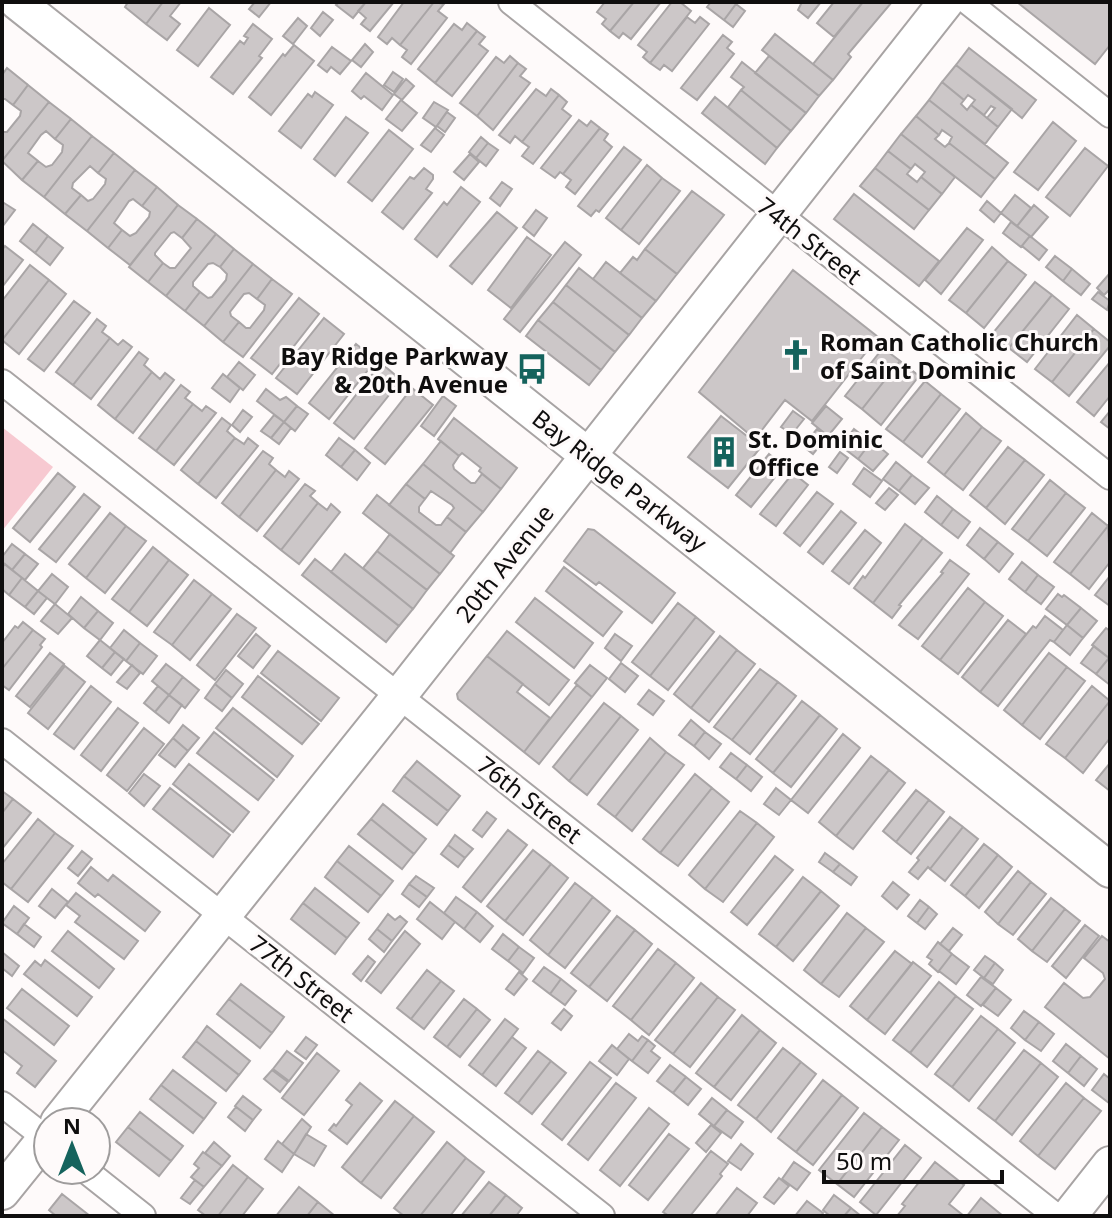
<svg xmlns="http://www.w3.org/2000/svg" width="1112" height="1218" font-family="'Noto Sans',sans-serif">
  <rect width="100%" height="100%" fill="#fefafa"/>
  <path fill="#f7c9d1" d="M2,427L53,467L2,531Z"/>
  <path fill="#ccc7c8" stroke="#a9a5a6" stroke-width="2" d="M128,2H163L146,24L125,7Z
    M163,2H181L170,16L180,24L167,40L146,24Z
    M255,2H271L259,17L249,9Z
    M339,2H366L353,18L336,5Z
    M366,2H394L370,31L361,24L366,18L358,11Z
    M404,2H434L400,45L392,38L387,44L378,37Z
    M434,2L444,4L438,11L447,18L411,64L402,57L407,50L400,45Z
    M605,2H634L610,31L602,24L606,19L597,12Z
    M634,2H661L631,39L623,33L619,38L610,31Z
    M672,2H680L691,11L650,63L643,57L647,52L638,45Z
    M711,2H733L736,4L724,20L707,7Z
    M802,2H821L808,18L798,10Z
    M834,2H863L834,37L817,23Z
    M863,2H892L848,54L851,57L833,80L813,64Z
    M1017,2H1110V45L1095,64Z
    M736,4L745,11L733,27L724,20Z
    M209,8L230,25L198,66L177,50Z
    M323,12L333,20L320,36L311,28Z
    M687,17L695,23L700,17L709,24L672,71L664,65L660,70L650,63Z
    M298,18L307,26L293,44L283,36Z
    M467,23L477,31L435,83L418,69L454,24L462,30Z
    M253,24L272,39L259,56L262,58L233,94L211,77L240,41L244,44L248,38L244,36Z
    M477,31L485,37L479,44L488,51L452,96L435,83Z
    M775,34L833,80L819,96L762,50Z
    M723,35L732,42L727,48L734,54L697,100L681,88Z
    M365,44L373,52L361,67L352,60Z
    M294,45L314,61L271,115L249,97L283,54L285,56Z
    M332,47L351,61L340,74L331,67L327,72L318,65Z
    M969,48L1036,100L1022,118L956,65Z
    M510,56L518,63L477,116L460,103L496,57L504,63Z
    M769,56L819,96L806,113L755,73Z
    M742,62L806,113L791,131L741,90L744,87L731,77Z
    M518,63L526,69L520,76L530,83L493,130L477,116Z
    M956,65L1012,109L998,127L987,118L995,108L991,106L984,115L971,105L975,100L968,95L964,100L942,82Z
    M7,68L28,85L13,105L5,99H2V75Z
    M393,72L403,79L394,92L384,85Z
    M366,73L393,95L382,110L364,96L361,99L352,91Z
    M406,79L414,86L402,100L394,94Z
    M942,82L964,100L961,104L967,110L971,105L998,127L985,144L929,100Z
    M28,85L49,102L2,161V132H7L20,116L21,111L13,105Z
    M536,89L546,96L551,89L559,95L522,142L515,136L510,143L499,135Z
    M741,90L791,131L777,148L728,107Z
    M315,92L333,105L301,148L279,131L308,94L312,97Z
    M559,95L567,102L562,109L571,116L533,164L522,156L529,147L522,142Z
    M715,97L777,148L765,164L702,113Z
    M401,100L417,113L402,131L386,119Z
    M929,100L1008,163L995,179L949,143L952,137L942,130L939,135L916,116Z
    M49,102L71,119L55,139L46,131L41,135L28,153L38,161L22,180L2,161Z
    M434,102L448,110L436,127L423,118Z
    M447,112L455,118L445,132L437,126Z
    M916,116L939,135L935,139L945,147L949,143L995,179L981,197L901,134Z
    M346,117L368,133L335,176L314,159Z
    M71,119L92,136L44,197L22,180L38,161L46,167L52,165L62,152L63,145L55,139Z
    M579,120L587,126L591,121L600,128L563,174L560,172L555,178L541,168Z
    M1053,122L1076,141L1038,190L1014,172Z
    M435,128L444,135L431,152L421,145Z
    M600,128L608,134L604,140L612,147L575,194L566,187L571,180L563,174Z
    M389,130L413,149L372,201L348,182Z
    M901,134L955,177L942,194L921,177L925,172L915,164L911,169L888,151Z
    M92,136L114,153L98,173L90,166L73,183L72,188L81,195L65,214L44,197Z
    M481,137L488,143L476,158L469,152Z
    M488,143L498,150L486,166L476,158Z
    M624,147L641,160L599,212L596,210L591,216L578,206Z
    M1085,148L1108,166L1070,216L1046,197Z
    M888,151L911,169L907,174L917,182L921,177L942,194L929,210L875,168Z
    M114,153L135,170L87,231L65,214L81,195L88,201L93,199L105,184L106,179L98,173Z
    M470,154L479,162L464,180L454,172Z
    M647,165L662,178L621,230L606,218Z
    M424,168L433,175V179L426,189L432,193L403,229L382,212L410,177L414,179Z
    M875,168L929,210L914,229L860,186Z
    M135,170L157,187L142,206L133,199L129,201L114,223L122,230L108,248L87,231Z
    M662,178L680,191L639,244L621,230Z
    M502,182L512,189L500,206L490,198Z
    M157,187L178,205L130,265L108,248L122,230L130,236L136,233L149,217L150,212L142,206Z
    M461,187L480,202L437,257L415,239L444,202L447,205Z
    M692,191L724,215L677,274L645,249Z
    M854,194L939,261L919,286L834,219Z
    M1015,195L1031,208L1017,226L1001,213Z
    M987,201L1001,213L994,222L980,210Z
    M4,203L15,210L2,227V205Z
    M178,205L197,219L182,238L174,232L171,233L155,253V255L163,263L148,282L129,267Z
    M1034,205L1048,217L1031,237L1017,226Z
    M536,210L547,218L534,236L523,227Z
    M497,212L517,228L472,284L450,266Z
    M197,219L216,234L166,296L148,282L163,263L170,268H175L191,248L182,238Z
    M1011,222L1030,236L1021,247L1003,233Z
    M33,224L48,236L35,253L20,241Z
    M967,228L983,240L941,294L925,280Z
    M216,234L234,249L220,267L213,263L208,264L193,282V286L200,292L185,311L166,296Z
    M48,236L63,248L50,265L35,253Z
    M1030,236L1047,250L1039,260L1022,246Z
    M527,237L551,255L511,308L488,290Z
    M565,242L581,255L520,332L504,319Z
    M5,246L23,260L2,287V250Z
    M992,247L1008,261L966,313L949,300Z
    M234,249L253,264L204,326L185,311L200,292L208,298L212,297L226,280L227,274L220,267Z
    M645,249L677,274L656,301L620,273L633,257L637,260Z
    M1055,256L1072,269L1063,281L1046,267Z
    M1008,261L1026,275L984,328L966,313Z
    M606,262L656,301L642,318L593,279Z
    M253,264L272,279L257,299L249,293L244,294L230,312L231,316L239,322L223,342L204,326Z
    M30,265L49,280L2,340V301Z
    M579,268L642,318L629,335L566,285Z
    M1072,269L1090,284L1081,295L1063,281Z
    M793,270L878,337L812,421L785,400L755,439L699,392Z
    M1110,273V289L1104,295L1097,288Z
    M272,279L292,294L243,357L223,342L239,322L246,328H250L264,310L265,305L257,299Z
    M49,280L66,294L19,354L2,340Z
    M1035,282L1052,295L1009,348L992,334Z
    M566,285L629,335L615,352L553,302Z
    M1098,292L1110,301L1107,310L1092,299Z
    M1052,295L1069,309L1027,362L1009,348Z
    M299,298L319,314L272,374L251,358Z
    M74,301L90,313L44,371L28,359Z
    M553,302L615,352L601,370L538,320Z
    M1077,315L1094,329L1052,382L1035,369Z
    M324,318L344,334L297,394L276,378Z
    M97,319L106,326L102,332L110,338L73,385L56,372Z
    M538,320L601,370L589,385L526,336Z
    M1094,329L1110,342V346L1069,396L1052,382Z
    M110,338L118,345L123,340L132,347L91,399L73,385Z
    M356,344L376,360L329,419L309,403Z
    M883,348L900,361L862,409L845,396Z
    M139,352L148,359L144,365L152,372L115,419L98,405Z
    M900,361L919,376L881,425L862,409Z
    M239,362L255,375L243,390L227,377Z
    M1110,362V396L1094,416L1077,402Z
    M381,363L401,380L354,439L334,423Z
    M152,372L160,379L165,373L174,380L133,433L115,419Z
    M223,374L240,388L230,402L212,388Z
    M925,381L941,394L903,442L886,429Z
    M181,385L190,392L185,398L193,404L156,451L139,438Z
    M412,388L433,405L385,464L365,448Z
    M266,389L280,400L286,397L297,406L284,422L257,401Z
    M941,394L960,409L922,457L903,442Z
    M443,396L456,406L434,436L421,426Z
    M193,404L202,411L206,406L216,413L174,465L156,451Z
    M297,406L308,414L295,431L284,422Z
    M826,406L842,419L828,436L812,423Z
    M243,410L252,417L240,432L232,425Z
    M793,411L804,419L792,434L781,427Z
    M1110,411V429L1101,422Z
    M966,413L982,427L944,475L928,462Z
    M274,415L284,422L271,438L261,431Z
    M721,416L761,447L728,488L688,457Z
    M222,418L231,425L227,431L235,438L198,484L181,470Z
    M454,418L517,468L501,489L479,471L481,468L462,453L459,456L438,439Z
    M284,422L291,428L279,444L271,438Z
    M982,427L1001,441L963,490L944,475Z
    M817,429L827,437L813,454L803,446Z
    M854,429L871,442L858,459L841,446Z
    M235,438L244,444L248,438L258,446L216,498L198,484Z
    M339,438L355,450L341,467L326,455Z
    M441,441L459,456L453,465L454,469L471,483H475L482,474L501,489L483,512L423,464Z
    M872,441L888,454L873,471L858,459Z
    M1008,447L1025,460L986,508L970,495Z
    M355,450L370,463L357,480L341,467Z
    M263,451L273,458L269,464L276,470L239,517L222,503Z
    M840,452L848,458L837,473L829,467Z
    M769,454L784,466L751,507L736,495Z
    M1025,460L1044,475L1005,524L986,508Z
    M896,462L912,475L899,491L883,479Z
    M423,464L483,512L466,532L447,517L454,508L452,505L431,491L425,499L406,484Z
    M864,468L882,481L870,497L853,484Z
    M276,470L285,477L289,471L299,479L257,531L239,517Z
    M58,473L75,487L30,542L13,528Z
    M793,473L808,485L776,526L760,514Z
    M912,475L929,488L915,504L899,491Z
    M1050,480L1066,493L1028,541L1012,529Z
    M305,484L315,491L310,496L318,503L281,550L264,536Z
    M406,484L425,499L419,507V512L436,525H441L447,517L466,532L450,553L389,505Z
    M889,488L898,495L885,510L876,503Z
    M817,492L833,504L800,546L784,533Z
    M1066,493L1085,508L1047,556L1028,541Z
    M84,494L100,507L56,562L39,549Z
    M377,495L454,556L440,574L363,513Z
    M937,496L953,509L941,525L925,512Z
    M318,503L327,510L331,504L340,512L299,564L281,550Z
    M953,509L970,522L958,538L941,525Z
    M841,511L856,523L823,564L808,552Z
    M110,513L126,526L86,578L69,564Z
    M1092,513L1108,526L1070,574L1054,562Z
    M905,524L923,538L873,603L854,588L863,576L865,578Z
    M126,526L146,541L105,593L86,578Z
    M1108,526L1110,562L1089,589L1070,574Z
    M980,528L998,542L984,559L967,545Z
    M588,529L594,530L675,593L652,623L599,582L596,585L564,561Z
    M865,530L881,543L849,584L832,571Z
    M390,534L440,574L427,590L377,551Z
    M923,538L942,553L899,605L901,606L892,618L873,603Z
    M998,542L1013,554L999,572L984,559Z
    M12,544L25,554L12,570L2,562V557Z
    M153,547L169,560L129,612L112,599Z
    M377,551L427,590L413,609L363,568Z
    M25,554L38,564L25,580L12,570Z
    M345,554L413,609L399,626L331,572Z
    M315,559L399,626L386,642L302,575Z
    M169,560L188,575L147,626L129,612Z
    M950,560L969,574L918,639L899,625L943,573L941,572Z
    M1022,562L1038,575L1025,592L1009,579Z
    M5,564L22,578L9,595L2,589V568Z
    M564,567L622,612L603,636L546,591Z
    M52,574L68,587L55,604L38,591Z
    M1038,575L1054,587L1041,604L1025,592Z
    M1110,576V606L1095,595Z
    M22,578L38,591L25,607L9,595Z
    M194,580L212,594L172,645L154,632Z
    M968,588L985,602L940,660L922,646Z
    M38,591L47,598L34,614L25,607Z
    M212,594L231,609L190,660L172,645Z
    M1058,594L1062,597L1064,595L1081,608L1067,625L1046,609Z
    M81,597L98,611L84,628L68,614Z
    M535,598L593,643L574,668L516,622Z
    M985,602L1003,616L958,674L940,660Z
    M678,603L696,617L650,676L632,662Z
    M55,604L72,618L58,634L41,621Z
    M1081,608L1097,621L1083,638L1067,625Z
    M98,611L113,623L100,640L84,628Z
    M237,614L256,628L215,680L197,665Z
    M1045,616L1063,630L1054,642L1050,640L998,706L980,692L1033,626L1036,628Z
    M696,617L714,632L668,690L650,676Z
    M1008,620L1026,634L980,692L962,677Z
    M23,622L33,630L2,669V643L15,626L18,628Z
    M1067,625L1083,638L1070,655L1054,642Z
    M1106,628L1110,631L1109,658L1092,645Z
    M33,630L45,639L40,645L42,647L9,690L2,685V669Z
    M124,630L140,643L126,661L110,648Z
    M507,631L569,680L549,705L487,656Z
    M256,634L270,646L253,668L238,656Z
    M615,634L632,646L621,661L605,648Z
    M720,636L737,650L691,708L674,694Z
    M100,640L115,652L102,668L87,656Z
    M140,643L157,656L143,674L126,661Z
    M1094,646L1109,658L1096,674L1081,663Z
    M737,650L755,664L709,722L691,708Z
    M278,651L339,698L321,721L261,673Z
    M115,652L124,659L111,675L102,668Z
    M50,653L64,664L30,707L16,696Z
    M1049,653L1067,667L1022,725L1004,710Z
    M487,656L523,684L517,692L550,718L524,752L458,699L457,694Z
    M1109,658L1110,659V685L1096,674Z
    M621,663L638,676L625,692L609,679Z
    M166,664L183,677L169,695L152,681Z
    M132,665L140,673L127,689L117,682Z
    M590,665L607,678L592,697L575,683Z
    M65,666L85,682L48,729L28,713Z
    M1067,667L1085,681L1040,739L1022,725Z
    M760,669L778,682L732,740L714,727Z
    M226,670L243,684L232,698L215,684Z
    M258,676L319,724L302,744L242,697Z
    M183,677L199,690L185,708L169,695Z
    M778,682L796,696L750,754L732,740Z
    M215,684L232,698L222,711L205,698Z
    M577,685L592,697L539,764L524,752Z
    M91,686L111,702L74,749L54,734Z
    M158,686L169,695L155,712L144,703Z
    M1092,686L1110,701L1065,758L1046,744Z
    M649,690L664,701L653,715L638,704Z
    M169,695L182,705L169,723L155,712Z
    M802,701L820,715L773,773L756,759Z
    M1110,701V738L1083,773L1065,758Z
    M604,703L621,716L569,781L553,767Z
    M118,708L138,723L101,771L81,755Z
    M233,708L293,756L277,777L216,728Z
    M820,715L837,729L791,787L773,773Z
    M621,716L638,730L587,795L569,781Z
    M691,720L705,732L694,746L679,735Z
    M183,725L199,738L188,751L173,738Z
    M144,728L164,744L127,791L107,775Z
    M214,732L274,780L258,800L197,753Z
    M705,732L721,744L709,759L694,746Z
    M843,734L860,748L808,813L791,800Z
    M173,738L188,751L175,767L159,755Z
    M650,738L666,752L615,817L598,804Z
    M666,752L684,765L632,831L615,817Z
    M731,753L747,765L736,779L720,767Z
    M871,756L889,770L836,836L819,822Z
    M417,761L460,796L448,811L404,776Z
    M1110,763V791L1096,780Z
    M189,764L249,812L233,832L173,784Z
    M747,765L762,777L751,791L736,779Z
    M889,770L905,783L853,849L836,836Z
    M144,774L160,786L144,806L129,793Z
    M695,774L712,788L660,853L643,839Z
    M404,776L448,811L437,825L393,791Z
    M170,788L230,835L213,857L153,809Z
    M712,788L729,802L678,866L660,853Z
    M776,788L791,800L779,815L764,804Z
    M916,790L929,800L896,842L883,831Z
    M2,791L13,799L2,813Z
    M13,799L31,813L2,849V813Z
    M929,800L944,812L911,854L896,842Z
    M383,804L426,839L414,854L371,819Z
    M740,811L757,823L705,889L689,875Z
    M487,812L496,819L482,837L473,830Z
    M950,817L963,827L930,869L928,867L918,879L909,872L919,860L917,858Z
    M38,819L55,833L11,889L2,882V864Z
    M371,819L414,854L402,869L358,834Z
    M757,823L774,837L723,902L705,889Z
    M963,827L978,839L945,881L930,869Z
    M508,830L527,845L481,902L463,887Z
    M55,833L73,846L28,902L11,889Z
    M455,835L473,849L465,858L448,845Z
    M984,844L998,855L965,896L951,885Z
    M448,845L465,858L458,867L441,854Z
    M349,846L393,881L381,896L337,861Z
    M533,850L551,864L505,921L487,906Z
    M82,851L92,859L78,876L68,868Z
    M825,853L840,864L833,872L819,862Z
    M998,855L1012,867L979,908L965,896Z
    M775,856L793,870L747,925L731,912Z
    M337,861L381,896L368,912L325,877Z
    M551,864L568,878L523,935L505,921Z
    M840,864L857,877L851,885L833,872Z
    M91,867L108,881L113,875L160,912L145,931L98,894L95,897L78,883Z
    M1018,871L1031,882L998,924L985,912Z
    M416,876L434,888L427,897L409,884Z
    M803,877L821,891L776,947L759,934Z
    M893,882L909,895L897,909L882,896Z
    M1031,882L1046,894L1013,935L998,924Z
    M575,883L593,897L548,955L530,940Z
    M409,884L427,897L419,907L402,894Z
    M315,888L359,923L347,938L303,903Z
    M52,889L68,902L55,918L39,906Z
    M821,891L839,906L793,961L776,947Z
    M76,893L138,941L124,959L75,922L80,916L66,905Z
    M456,897L477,912L464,929L444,913Z
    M593,897L610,911L565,968L548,955Z
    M1051,898L1065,909L1032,951L1018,939Z
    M920,900L929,907L917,923L908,916Z
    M430,902L455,922L442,939L417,919Z
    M303,903L347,938L335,954L291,919Z
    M14,906L29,918L17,934L2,923Z
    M929,907L937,914L925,929L917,923Z
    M1065,909L1080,921L1047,962L1032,951Z
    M477,912L493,926L480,942L464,929Z
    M847,913L866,928L821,984L804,970Z
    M388,914L395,920L400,916L407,922L392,941L377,929Z
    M617,916L635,930L589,987L571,973Z
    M24,924L41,937L34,947L17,934Z
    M1085,925L1099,936L1066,978L1052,966Z
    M866,928L884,942L839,997L821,984Z
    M953,928L962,935L949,951L940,944Z
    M377,929L392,941L384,952L369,939Z
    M635,930L652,944L607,1001L589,987Z
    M68,931L114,969L99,988L52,951Z
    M405,931L420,944L381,993L366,981Z
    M503,934L519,947L508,961L492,949Z
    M1102,936L1110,942V1059L1045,1007L1064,983L1083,998L1090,997L1105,979L1103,973L1084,958Z
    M938,942L952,954L938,972L929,964L932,960L927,957Z
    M519,947L534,958L523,973L508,961Z
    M658,949L676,963L631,1020L613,1006Z
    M895,951L912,964L867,1020L850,1006Z
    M2,952L19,966L12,976L2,968Z
    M952,954L969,967L956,984L939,971Z
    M368,956L375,962L361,981L353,974Z
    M985,956L995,963L984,978L974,970Z
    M45,960L92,997L77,1016L24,974L35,961L41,966Z
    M913,962L931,976L885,1034L867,1020Z
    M676,963L694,978L649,1035L631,1020Z
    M995,963L1003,970L993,984L984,978Z
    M544,967L561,979L550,994L533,981Z
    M427,970L441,981L411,1019L397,1008Z
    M519,972L527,979L514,995L506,989Z
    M981,977L996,988L981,1006L967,995Z
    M561,979L576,991L565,1005L550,994Z
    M441,981L454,991L424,1029L411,1019Z
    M939,982L956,996L910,1053L893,1040Z
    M701,983L718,997L673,1054L655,1040Z
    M241,984L284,1017L272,1033L229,999Z
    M996,988L1011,1000L998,1016L983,1005Z
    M22,989L69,1026L54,1045L7,1008Z
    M956,996L973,1009L927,1067L910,1053Z
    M718,997L735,1010L690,1067L673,1054Z
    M229,999L272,1033L260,1048L217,1014Z
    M464,999L477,1009L447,1047L434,1037Z
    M477,1009L490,1020L460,1057L447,1047Z
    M564,1009L572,1016L561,1030L552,1023Z
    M1024,1011L1039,1022L1025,1040L1011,1028Z
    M742,1015L760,1030L714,1087L696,1073Z
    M981,1016L998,1029L952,1087L935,1074Z
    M2,1018L56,1061L35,1087L17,1073L22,1066L2,1050Z
    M505,1019L518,1029L482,1075L469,1065Z
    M1039,1022L1054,1034L1041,1051L1025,1040Z
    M207,1026L250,1061L239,1075L196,1041Z
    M998,1029L1015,1043L969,1101L952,1087Z
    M760,1030L776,1043L731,1100L714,1087Z
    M629,1034L638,1041L642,1036L648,1040L632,1061L617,1049Z
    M306,1037L317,1045L306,1059L295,1051Z
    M512,1037L526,1048L496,1086L482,1075Z
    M648,1040L655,1046L651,1051L660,1058L648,1073L632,1061Z
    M196,1041L239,1075L226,1091L183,1057Z
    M1066,1044L1081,1056L1068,1073L1053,1061Z
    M612,1045L629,1059L617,1075L599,1061Z
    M783,1048L801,1062L756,1119L738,1105Z
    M1024,1050L1041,1063L995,1121L978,1108Z
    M287,1051L303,1063L289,1081L273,1069Z
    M538,1051L551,1061L518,1103L505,1093Z
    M317,1053L339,1071L304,1115L282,1098Z
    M1081,1056L1097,1069L1084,1086L1068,1073Z
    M551,1061L566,1073L532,1114L518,1103Z
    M590,1062L611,1078L562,1140L542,1124Z
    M801,1062L816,1074L771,1132L756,1119Z
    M1041,1063L1058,1077L1012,1135L995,1121Z
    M670,1065L686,1077L673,1093L657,1081Z
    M173,1070L216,1103L204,1119L161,1085Z
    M272,1070L288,1082L280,1092L264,1079Z
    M1104,1074L1110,1079L1109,1103L1092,1090Z
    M686,1077L701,1089L688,1105L673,1093Z
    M823,1080L842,1095L796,1152L778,1138Z
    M360,1083L382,1101L347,1144L329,1130L334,1124L336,1126L352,1105L346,1100Z
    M616,1083L636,1098L588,1160L568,1144Z
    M1066,1083L1084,1098L1038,1156L1020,1141Z
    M161,1085L204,1119L193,1133L150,1099Z
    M842,1095L858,1108L813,1165L796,1152Z
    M243,1096L261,1110L253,1120L235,1106Z
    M712,1098L727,1110L714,1126L699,1114Z
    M1084,1098L1101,1111L1055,1169L1038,1156Z
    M395,1101L414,1116L361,1183L342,1167Z
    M236,1107L253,1120L245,1131L228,1117Z
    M649,1108L669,1124L620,1186L600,1170Z
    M727,1110L743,1122L731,1138L714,1126Z
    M140,1112L183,1146L171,1161L128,1127Z
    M864,1113L882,1127L837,1184L819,1170Z
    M414,1116L434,1132L381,1198L361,1183Z
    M302,1119L311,1127L294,1154L282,1144Z
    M711,1125L721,1133L706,1152L696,1143Z
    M128,1127L171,1161L159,1176L116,1142Z
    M882,1127L899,1140L854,1197L837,1184Z
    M306,1134L326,1146L314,1166L294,1154Z
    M669,1134L689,1149L648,1200L629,1185Z
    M278,1141L294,1154L282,1172L265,1159Z
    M214,1142L230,1156L222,1166L205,1153Z
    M447,1142L466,1158L420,1216H404L394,1208Z
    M741,1144L753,1154L741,1170L728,1161Z
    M905,1145L921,1158L876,1215L860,1202Z
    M711,1151L728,1164L720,1174L722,1176L690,1216H669L663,1212Z
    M203,1152L222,1166L204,1187L191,1177L199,1168L194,1164Z
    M466,1158L484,1172L450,1216H420Z
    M794,1162L810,1173L797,1190L782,1179Z
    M935,1162L964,1185L949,1204L964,1216H897L905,1206L902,1204Z
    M233,1165L248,1177L218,1216H206L198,1210Z
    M248,1177L263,1189L242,1216H218Z
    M779,1178L789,1186L774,1204L764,1197Z
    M195,1180L204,1187L190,1204L181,1198Z
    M489,1182L506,1195L489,1216H461Z
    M299,1187L318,1202L307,1216H276Z
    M737,1188L757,1203L747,1216H715Z
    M62,1194L90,1216H56L49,1210Z
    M506,1195L522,1208L516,1216H489Z
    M834,1195L851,1208L844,1216H830L823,1210Z
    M981,1198L1003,1216H967Z
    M807,1201L823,1213L821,1216H795Z
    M318,1202L335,1216H307Z
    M851,1208L861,1216H844Z"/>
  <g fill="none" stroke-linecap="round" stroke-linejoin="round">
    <defs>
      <path id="street" d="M511,2L1110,477
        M968,2L1110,115
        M2,382L1056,1216
        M2,741L602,1216
        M2,1104L48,1140
        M85,1170L143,1216"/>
      <path id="secondary" d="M17,2L1110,870
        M58,1122L399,696L946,2
        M2,1192L48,1135
        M1069,1216L1110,1164"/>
    </defs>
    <use href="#street" stroke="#a8a4a4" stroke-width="28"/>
    <use href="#secondary" stroke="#a8a4a4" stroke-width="38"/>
    <use href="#street" stroke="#fff" stroke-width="24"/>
    <use href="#secondary" stroke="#fff" stroke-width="34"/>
  </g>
  <defs>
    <symbol id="church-bare" viewBox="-9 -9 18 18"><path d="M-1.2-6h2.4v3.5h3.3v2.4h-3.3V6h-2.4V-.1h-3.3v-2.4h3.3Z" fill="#15635d" stroke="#fefafa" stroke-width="2.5" paint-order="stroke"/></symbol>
    <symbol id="bus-bare" viewBox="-9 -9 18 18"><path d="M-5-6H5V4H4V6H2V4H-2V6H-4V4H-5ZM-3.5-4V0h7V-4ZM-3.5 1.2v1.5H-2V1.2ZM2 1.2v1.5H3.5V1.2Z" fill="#15635d" stroke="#fefafa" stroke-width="2.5" paint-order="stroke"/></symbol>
    <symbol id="building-bare" viewBox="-9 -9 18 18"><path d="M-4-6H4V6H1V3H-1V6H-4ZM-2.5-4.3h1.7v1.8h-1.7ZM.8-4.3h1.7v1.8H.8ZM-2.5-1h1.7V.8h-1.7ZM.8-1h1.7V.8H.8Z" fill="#15635d" stroke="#fefafa" stroke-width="2.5" paint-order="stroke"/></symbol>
  </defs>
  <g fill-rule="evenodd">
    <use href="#church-bare" x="774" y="333" width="44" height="44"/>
    <use href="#bus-bare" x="510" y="347" width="44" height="44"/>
    <use href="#building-bare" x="702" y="430" width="44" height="44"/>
  </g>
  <g text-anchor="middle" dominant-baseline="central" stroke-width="6" stroke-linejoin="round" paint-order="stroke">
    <g font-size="24" fill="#0f0e0e" stroke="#fefafa">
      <text transform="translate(810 240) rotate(38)">74th Street</text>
      <text transform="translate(620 480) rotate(38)">Bay Ridge Parkway</text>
      <text transform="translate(504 563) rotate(-52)">20th Avenue</text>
      <text transform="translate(530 799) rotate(38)">76th Street</text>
      <text transform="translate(302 978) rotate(38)">77th Street</text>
    </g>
    <g font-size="24" font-weight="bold" fill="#0f0e0e" stroke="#fefafa" text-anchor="start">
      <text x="820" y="341">Roman Catholic Church<tspan x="820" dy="28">of Saint Dominic</tspan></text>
      <text x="508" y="355" text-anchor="end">Bay Ridge Parkway<tspan x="508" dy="28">&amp; 20th Avenue</tspan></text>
      <text x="748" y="438">St. Dominic<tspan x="748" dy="28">Office</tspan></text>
    </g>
  </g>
  <rect width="1112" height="1218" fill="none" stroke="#0f0e0e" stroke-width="8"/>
  <g transform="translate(72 1146)"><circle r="38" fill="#fefafa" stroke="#9e9c9c" stroke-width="2"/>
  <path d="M0-6L14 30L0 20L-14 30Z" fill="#15635d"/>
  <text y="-12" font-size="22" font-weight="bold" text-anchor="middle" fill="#0f0e0e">N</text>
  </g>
  <path d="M824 1170v12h178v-12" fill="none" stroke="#0f0e0e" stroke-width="4"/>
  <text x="836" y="1170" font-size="24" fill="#0f0e0e" stroke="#fefafa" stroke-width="6" paint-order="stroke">50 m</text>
</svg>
